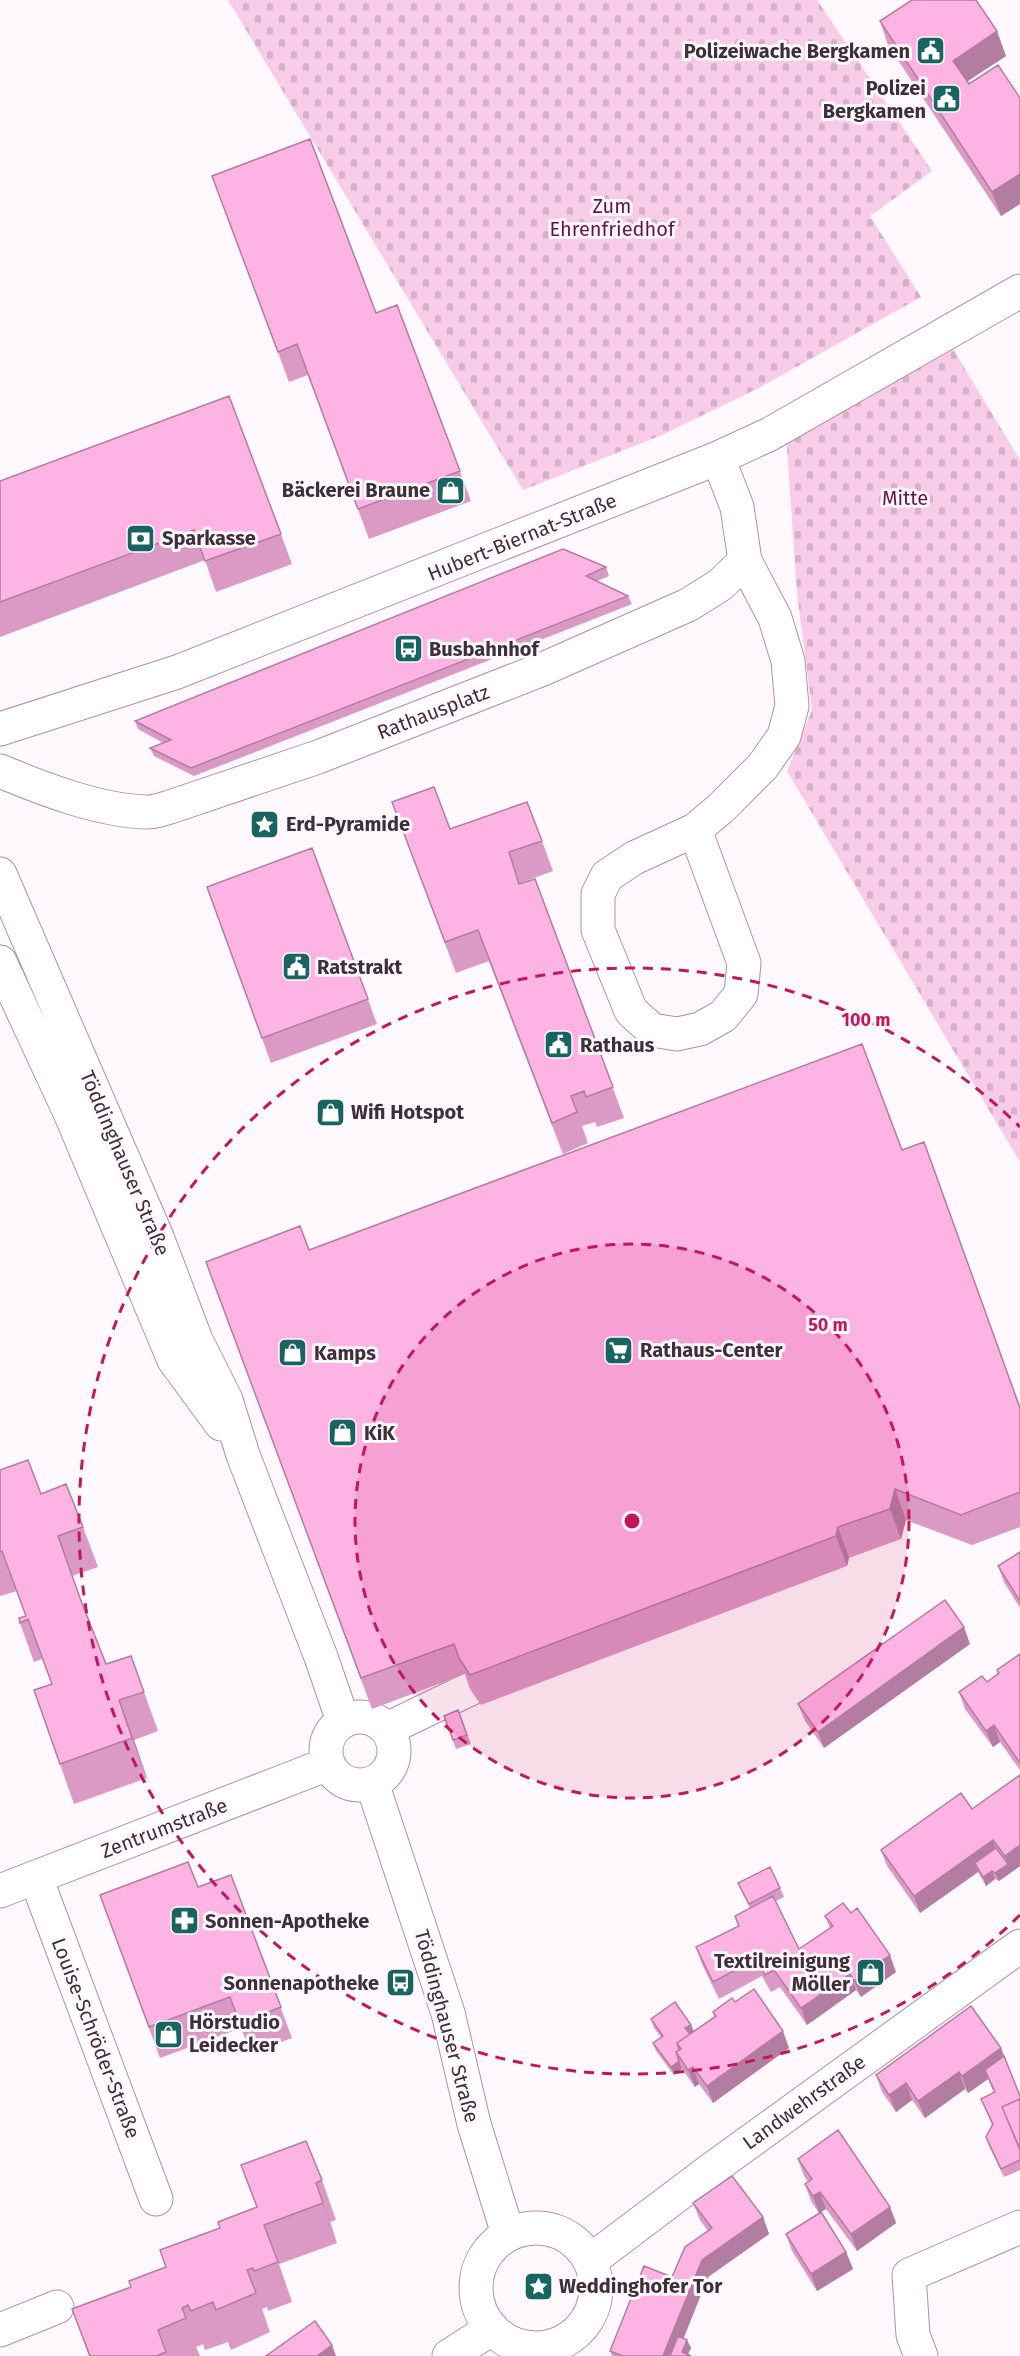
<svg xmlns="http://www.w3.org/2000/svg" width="1020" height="2356" font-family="'Fira Sans',sans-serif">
  <defs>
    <pattern id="cemetery-stones" width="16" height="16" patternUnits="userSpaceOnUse" patternTransform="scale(1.5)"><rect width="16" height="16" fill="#f8cce8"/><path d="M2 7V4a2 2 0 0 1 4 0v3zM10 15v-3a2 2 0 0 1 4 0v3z" fill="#d6b0c8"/></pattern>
  </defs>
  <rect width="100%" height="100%" fill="#fff8fc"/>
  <path fill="url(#cemetery-stones)" d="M228,0H817L932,171L870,216L921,297L759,388L662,435L523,490Z
    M951,346L1020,460V1162L787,771L812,710L797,593L786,431Z"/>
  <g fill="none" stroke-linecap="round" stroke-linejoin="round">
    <defs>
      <path id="minor" d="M0,729L177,672L718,458L770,434L1020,291
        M0,771C43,789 100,811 147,812C155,812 163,809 170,807L318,757L543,669L688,605L720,585L745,561
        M695,830L744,963L741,994L723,1016L700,1029L677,1034L652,1030L631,1011L598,930V894L607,876L634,858L695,830L721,808L763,766L784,736L792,706L788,661L775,618L745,561L737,507L718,458
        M0,874L157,1237L196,1340L226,1400L243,1455L321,1657L343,1721
        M0,962L71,1115L174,1360L221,1424
        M326 1751a34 34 0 1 1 68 0a34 34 0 1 1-68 0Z
        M387,1729L470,1689
        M372,1783L448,2013L474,2124L508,2234
        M36,1878L156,2199
        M0,1891L328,1764
        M0,2330L57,2307
        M449,2356L491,2329
        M921,2356L913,2335L909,2275L1020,2227"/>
      <path id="major" d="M476 2288a60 60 0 1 1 120 0a60 60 0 1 1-120 0Z
        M590,2261L712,2169L1020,1946"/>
    </defs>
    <use href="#minor" stroke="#b191a6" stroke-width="35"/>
    <use href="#major" stroke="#b191a6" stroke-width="35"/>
    <use href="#minor" stroke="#fff" stroke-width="33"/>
    <use href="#major" stroke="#fff" stroke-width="33"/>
  </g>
  <path fill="#da9ac5" d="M880,21L1006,56L967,81L969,84L1020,98V204L1001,216L888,45Z
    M212,176L376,313L397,305L471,501L369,539L308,375L289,382Z
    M229,396L292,564L216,592L205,560L0,637V481Z
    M606,567L609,576L597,581L628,596L632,604L194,776L154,756L150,748L163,743L138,729L135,721Z
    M392,802L450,829L542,841L553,871L520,883V884L535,879L624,1118L597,1127L595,1122L582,1126L588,1143L563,1154L489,961L456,973Z
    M312,848L377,1024L271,1063L207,887Z
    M902,1150L1020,1408V1527L972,1545L906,1520L901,1539L849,1558L847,1566L481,1705L470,1689L465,1674L372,1709L206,1262L309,1250Z
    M0,1470L41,1494L83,1527L98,1567L72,1576L82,1605L106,1664L131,1656L158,1731L134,1740L147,1778L74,1804L60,1764L52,1684L42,1659L34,1662L20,1623L26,1616L17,1591L0,1596Z
    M1020,1552V1608L1004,1582L998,1566Z
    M970,1644L824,1748L805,1721L798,1704Z
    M1020,1654V1770L1000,1742L993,1747L965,1709L959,1692L987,1682L998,1674L997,1670Z
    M458,1710L471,1744L456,1749L444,1716Z
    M972,1809L1020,1866L999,1881L995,1879L986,1886L978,1872L920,1913L887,1866L881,1850Z
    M231,1875L292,2038L251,2053L241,2028L160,2058L100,1895L198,1887Z
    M738,1883L780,1888L784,1897L776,1901L799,1949L830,1928L825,1916L896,1972L861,1997L856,1990L807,2025L780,1987L771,1992L762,1976L719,1999L702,1964L696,1947L738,1926L735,1916L750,1908L742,1892Z
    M735,2002L789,2048L713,2103L699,2084L695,2087L682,2069L674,2075L656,2051L653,2043L661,2037L654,2028L651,2019L691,2025L694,2031L714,2017L713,2012Z
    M1001,2048L1020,2096V2170L1004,2177L989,2146L986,2137L992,2125L981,2099L994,2093L988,2079L968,2093L965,2089L925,2118L912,2100L896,2112L882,2092L876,2075Z
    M798,2159L890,2207L896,2223L857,2251L826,2209L821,2212L846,2252L853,2269L817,2291L792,2251L786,2234L819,2213L811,2201L805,2184L808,2182L804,2176Z
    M241,2165L322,2180L336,2220L330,2222L337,2243L279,2264L292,2302L268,2311L267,2307L262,2309L270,2332L231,2350L228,2342L205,2350L203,2344L196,2347L200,2356H89L72,2309L131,2287L166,2267L220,2228L257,2207Z
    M693,2203L763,2217L769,2234L708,2277L684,2338L691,2348L688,2354L691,2356H612L610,2351L672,2277L708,2231L700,2220Z"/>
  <path fill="#b27da0" d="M997,31L1006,56L962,85L953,61Z
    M1020,174V204L1001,216L992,192Z
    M895,1489L906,1520L901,1539L890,1509Z
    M838,1527L849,1558L847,1566L836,1536Z
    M964,1627L970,1644L824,1748L818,1732Z
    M119,1700L134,1740L147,1778L132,1738Z
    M994,1725L1000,1742L993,1747L986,1731Z
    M993,1840L999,1857L975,1863L978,1872L920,1913L914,1896Z
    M1020,1845V1866L999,1881L995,1873L1008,1864L1005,1856Z
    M992,1871L995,1879L986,1886L983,1877Z
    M890,1955L896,1972L861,1997L854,1981Z
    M850,1974L856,1990L807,2025L801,2008Z
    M691,2025L694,2033L688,2037L685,2028Z
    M783,2031L789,2048L713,2103L707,2086Z
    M1001,2048L1007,2064L985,2070L988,2079L968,2093L962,2076Z
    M679,2061L682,2069L674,2075L671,2067Z
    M693,2067L699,2084L695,2087L688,2070Z
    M959,2072L965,2089L925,2118L918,2101Z
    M906,2083L912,2100L896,2112L889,2095Z
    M316,2183L330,2222L337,2243Z
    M820,2192L826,2209L819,2213L813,2196Z
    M890,2207L896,2223L857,2251L851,2234Z
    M763,2217L769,2234L708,2277L676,2356H663L702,2260Z
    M846,2252L853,2269L817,2291L811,2274Z
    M687,2340L691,2348L687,2356L682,2352Z
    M332,2345L336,2356H317Z"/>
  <path fill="#feb3e5" stroke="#b27da0" stroke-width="1.5" d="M912,0H976L997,31L953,61L969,84L998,65L1020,98V174L992,192L880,21Z
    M310,139L376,313L397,305L460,471L358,509L297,344L278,352L212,176Z
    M229,396L281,534L205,561L194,530L0,602V481Z
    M563,549L606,567L586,576L628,596L191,768L150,748L171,740L135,721Z
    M434,787L450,829L527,802L542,841L509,852L519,884L535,879L613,1087L586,1097L584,1091L571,1096L577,1112L552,1123L478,930L445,942L392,802Z
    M312,848L368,999L262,1038L207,887Z
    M862,1044L902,1150L924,1142L1020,1408V1492L961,1515L895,1489L890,1509L838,1527L836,1536L470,1675L459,1658L454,1644L361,1678L206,1262L300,1226L309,1250Z
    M28,1460L41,1494L66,1484L83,1527L58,1536L80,1598L106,1664L131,1656L144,1692L119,1700L132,1738L60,1764L34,1690L52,1684L28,1619L20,1623L19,1618L26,1616L2,1551L0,1552V1470Z
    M1020,1552V1601L998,1566Z
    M945,1600L964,1627L818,1732L798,1704Z
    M1020,1654V1763L994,1725L986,1731L959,1692L982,1676L987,1682L999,1673L997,1670Z
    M458,1710L467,1735L453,1740L444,1716Z
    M1020,1775V1845L1005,1856L993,1840L914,1896L881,1850L961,1793L972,1809Z
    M996,1848L1008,1864L995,1873L992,1871L983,1877L975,1863Z
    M188,1862L198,1887L231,1875L281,2007L240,2023L230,1997L149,2027L100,1895Z
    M770,1867L780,1888L749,1904L738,1883Z
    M773,1896L799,1949L833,1926L825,1916L843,1903L851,1913L857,1908L890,1955L854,1981L850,1974L801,2008L774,1970L765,1975L756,1959L713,1982L696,1947L739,1926L735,1916Z
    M754,1989L783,2031L707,2086L693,2067L688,2070L676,2052L681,2049L677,2043L716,2016L713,2012L732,1998L735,2002Z
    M675,2002L691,2025L685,2028L690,2034L677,2043L679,2050L676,2052L679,2061L671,2067L653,2043L663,2036L651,2019Z
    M971,2006L1001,2048L962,2076L959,2072L918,2101L906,2083L889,2095L876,2075Z
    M1004,2056L1020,2096V2099L1002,2107L1020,2150V2160L1001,2169L986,2137L993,2124L981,2099L995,2092L985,2070Z
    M1020,2099V2149L1002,2107Z
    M838,2130L890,2207L851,2234L820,2192L813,2196L805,2184L812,2179L798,2159Z
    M306,2141L322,2180L316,2183L323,2203L264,2225L278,2262L254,2271L253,2268L247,2270L256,2293L216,2310L213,2302L191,2311L188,2305L182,2308L186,2318L158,2330L166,2352L156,2356H90L72,2309L131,2287L129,2281L166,2267L160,2250L220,2228L218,2222L257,2207L241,2165Z
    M732,2176L763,2217L702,2260L663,2356H623L610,2351L644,2266L672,2277L685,2247L712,2228L693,2203Z
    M821,2212L846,2252L811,2274L786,2234Z
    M315,2321L332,2345L317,2356H266Z
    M678,2336L687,2340L682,2352L691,2356H670Z"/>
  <circle cx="632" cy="1521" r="277" fill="#c2185b" fill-opacity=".12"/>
  <g fill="none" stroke="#c2185b" stroke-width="3" stroke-dasharray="10 8">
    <circle cx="632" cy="1521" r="277"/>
    <path d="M1020 1915A553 553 0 1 1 1020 1127"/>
  </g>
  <defs>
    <symbol id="civic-square" viewBox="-11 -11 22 22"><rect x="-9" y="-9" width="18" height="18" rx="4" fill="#176460" stroke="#fff8fc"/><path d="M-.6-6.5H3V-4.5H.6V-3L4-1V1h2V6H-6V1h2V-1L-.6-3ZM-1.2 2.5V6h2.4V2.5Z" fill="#fff"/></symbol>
    <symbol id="shop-square" viewBox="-11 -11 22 22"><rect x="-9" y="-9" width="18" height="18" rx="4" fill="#176460" stroke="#fff8fc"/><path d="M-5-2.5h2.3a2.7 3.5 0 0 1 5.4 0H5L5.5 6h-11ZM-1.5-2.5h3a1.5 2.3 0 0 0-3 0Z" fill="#fff"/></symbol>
    <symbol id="bank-square" viewBox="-11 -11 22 22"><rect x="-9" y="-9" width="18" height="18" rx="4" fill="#176460" stroke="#fff8fc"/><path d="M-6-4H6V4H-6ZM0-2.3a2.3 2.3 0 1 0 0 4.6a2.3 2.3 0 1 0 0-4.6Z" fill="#fff"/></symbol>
    <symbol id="bus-square" viewBox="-11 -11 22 22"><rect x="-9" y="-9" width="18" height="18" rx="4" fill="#176460" stroke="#fff8fc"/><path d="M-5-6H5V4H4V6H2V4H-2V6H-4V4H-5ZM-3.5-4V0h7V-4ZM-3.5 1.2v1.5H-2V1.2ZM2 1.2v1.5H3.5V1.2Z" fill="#fff"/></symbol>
    <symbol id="sight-square" viewBox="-11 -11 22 22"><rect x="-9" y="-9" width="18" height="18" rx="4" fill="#176460" stroke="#fff8fc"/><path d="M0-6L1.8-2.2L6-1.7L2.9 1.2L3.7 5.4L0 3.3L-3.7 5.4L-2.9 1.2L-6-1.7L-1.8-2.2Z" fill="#fff"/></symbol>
    <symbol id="supermarket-square" viewBox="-11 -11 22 22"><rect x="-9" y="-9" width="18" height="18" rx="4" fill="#176460" stroke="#fff8fc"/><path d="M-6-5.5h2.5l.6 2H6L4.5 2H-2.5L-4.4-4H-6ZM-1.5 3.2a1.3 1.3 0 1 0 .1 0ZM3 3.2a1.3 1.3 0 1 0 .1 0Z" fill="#fff"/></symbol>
    <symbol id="pharmacy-square" viewBox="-11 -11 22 22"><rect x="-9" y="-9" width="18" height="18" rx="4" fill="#176460" stroke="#fff8fc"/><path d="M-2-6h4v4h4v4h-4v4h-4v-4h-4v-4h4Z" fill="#fff"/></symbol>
  </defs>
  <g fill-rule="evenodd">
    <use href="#civic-square" x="914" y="34" width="33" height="33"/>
    <use href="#civic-square" x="930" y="82" width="33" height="33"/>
    <use href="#shop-square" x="434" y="474" width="33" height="33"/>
    <use href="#bank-square" x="124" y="522" width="33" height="33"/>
    <use href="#bus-square" x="392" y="632" width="33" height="33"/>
    <use href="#sight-square" x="248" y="808" width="33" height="33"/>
    <use href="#civic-square" x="280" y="950" width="33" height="33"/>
    <use href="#civic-square" x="542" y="1028" width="33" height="33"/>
    <use href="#shop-square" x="314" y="1096" width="33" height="33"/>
    <use href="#supermarket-square" x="602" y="1334" width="33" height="33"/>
    <use href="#shop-square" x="276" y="1336" width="33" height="33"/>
    <use href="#shop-square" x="326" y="1416" width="33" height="33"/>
    <use href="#pharmacy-square" x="168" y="1904" width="33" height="33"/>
    <use href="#shop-square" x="854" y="1956" width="33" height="33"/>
    <use href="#bus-square" x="384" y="1966" width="33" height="33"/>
    <use href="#shop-square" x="152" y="2018" width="33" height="33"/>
    <use href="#sight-square" x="522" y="2270" width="33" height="33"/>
  </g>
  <g text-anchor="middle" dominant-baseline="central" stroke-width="6" stroke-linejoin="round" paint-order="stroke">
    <g font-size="20" font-weight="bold" fill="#3e3039" stroke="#fff8fc" text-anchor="start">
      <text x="910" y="51" text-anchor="end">Polizeiwache Bergkamen</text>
      <text x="926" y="88" text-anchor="end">Polizei<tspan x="926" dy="23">Bergkamen</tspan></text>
      <text x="430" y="490" text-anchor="end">Bäckerei Braune</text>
      <text x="162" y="538">Sparkasse</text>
      <text x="429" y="649">Busbahnhof</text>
      <text x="286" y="824">Erd-Pyramide</text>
      <text x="317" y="967">Ratstrakt</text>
      <text x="580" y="1045">Rathaus</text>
      <text x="351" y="1112">Wifi Hotspot</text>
      <text x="640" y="1350">Rathaus-Center</text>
      <text x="314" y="1353">Kamps</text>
      <text x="364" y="1433">KiK</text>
      <text x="205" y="1921">Sonnen-Apotheke</text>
      <text x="850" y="1961" text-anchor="end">Textilreinigung<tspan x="850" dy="23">Möller</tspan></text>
      <text x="379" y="1983" text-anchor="end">Sonnenapotheke</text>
      <text x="189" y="2022">Hörstudio<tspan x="189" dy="23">Leidecker</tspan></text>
      <text x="559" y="2286">Weddinghofer Tor</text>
    </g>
    <g font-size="20" fill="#651052" stroke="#fff8fc">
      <text x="612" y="206">Zum<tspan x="612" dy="23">Ehrenfriedhof</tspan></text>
      <text x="905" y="498">Mitte</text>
    </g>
    <g font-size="20" fill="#3e3039" stroke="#fff8fc">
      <text transform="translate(522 537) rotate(-22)">Hubert-Biernat-Straße</text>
      <text transform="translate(433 712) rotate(-21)">Rathausplatz</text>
      <text transform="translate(125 1163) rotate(67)">Töddinghauser Straße</text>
      <text transform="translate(164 1828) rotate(-21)">Zentrumstraße</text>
      <text transform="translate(447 2026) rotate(75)">Töddinghauser Straße</text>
      <text transform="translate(96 2038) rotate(69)">Louise-Schröder-Straße</text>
      <text transform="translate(804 2102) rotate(-36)">Landwehrstraße</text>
    </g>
  </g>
  <circle cx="632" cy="1521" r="9" fill="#c2185b" stroke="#fff8fc" stroke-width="3"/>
  <g font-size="18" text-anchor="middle" font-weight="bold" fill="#c2185b" stroke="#fff8fc" stroke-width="6" stroke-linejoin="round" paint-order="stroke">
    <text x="866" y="1026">100 m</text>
    <text x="828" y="1331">50 m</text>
  </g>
</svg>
